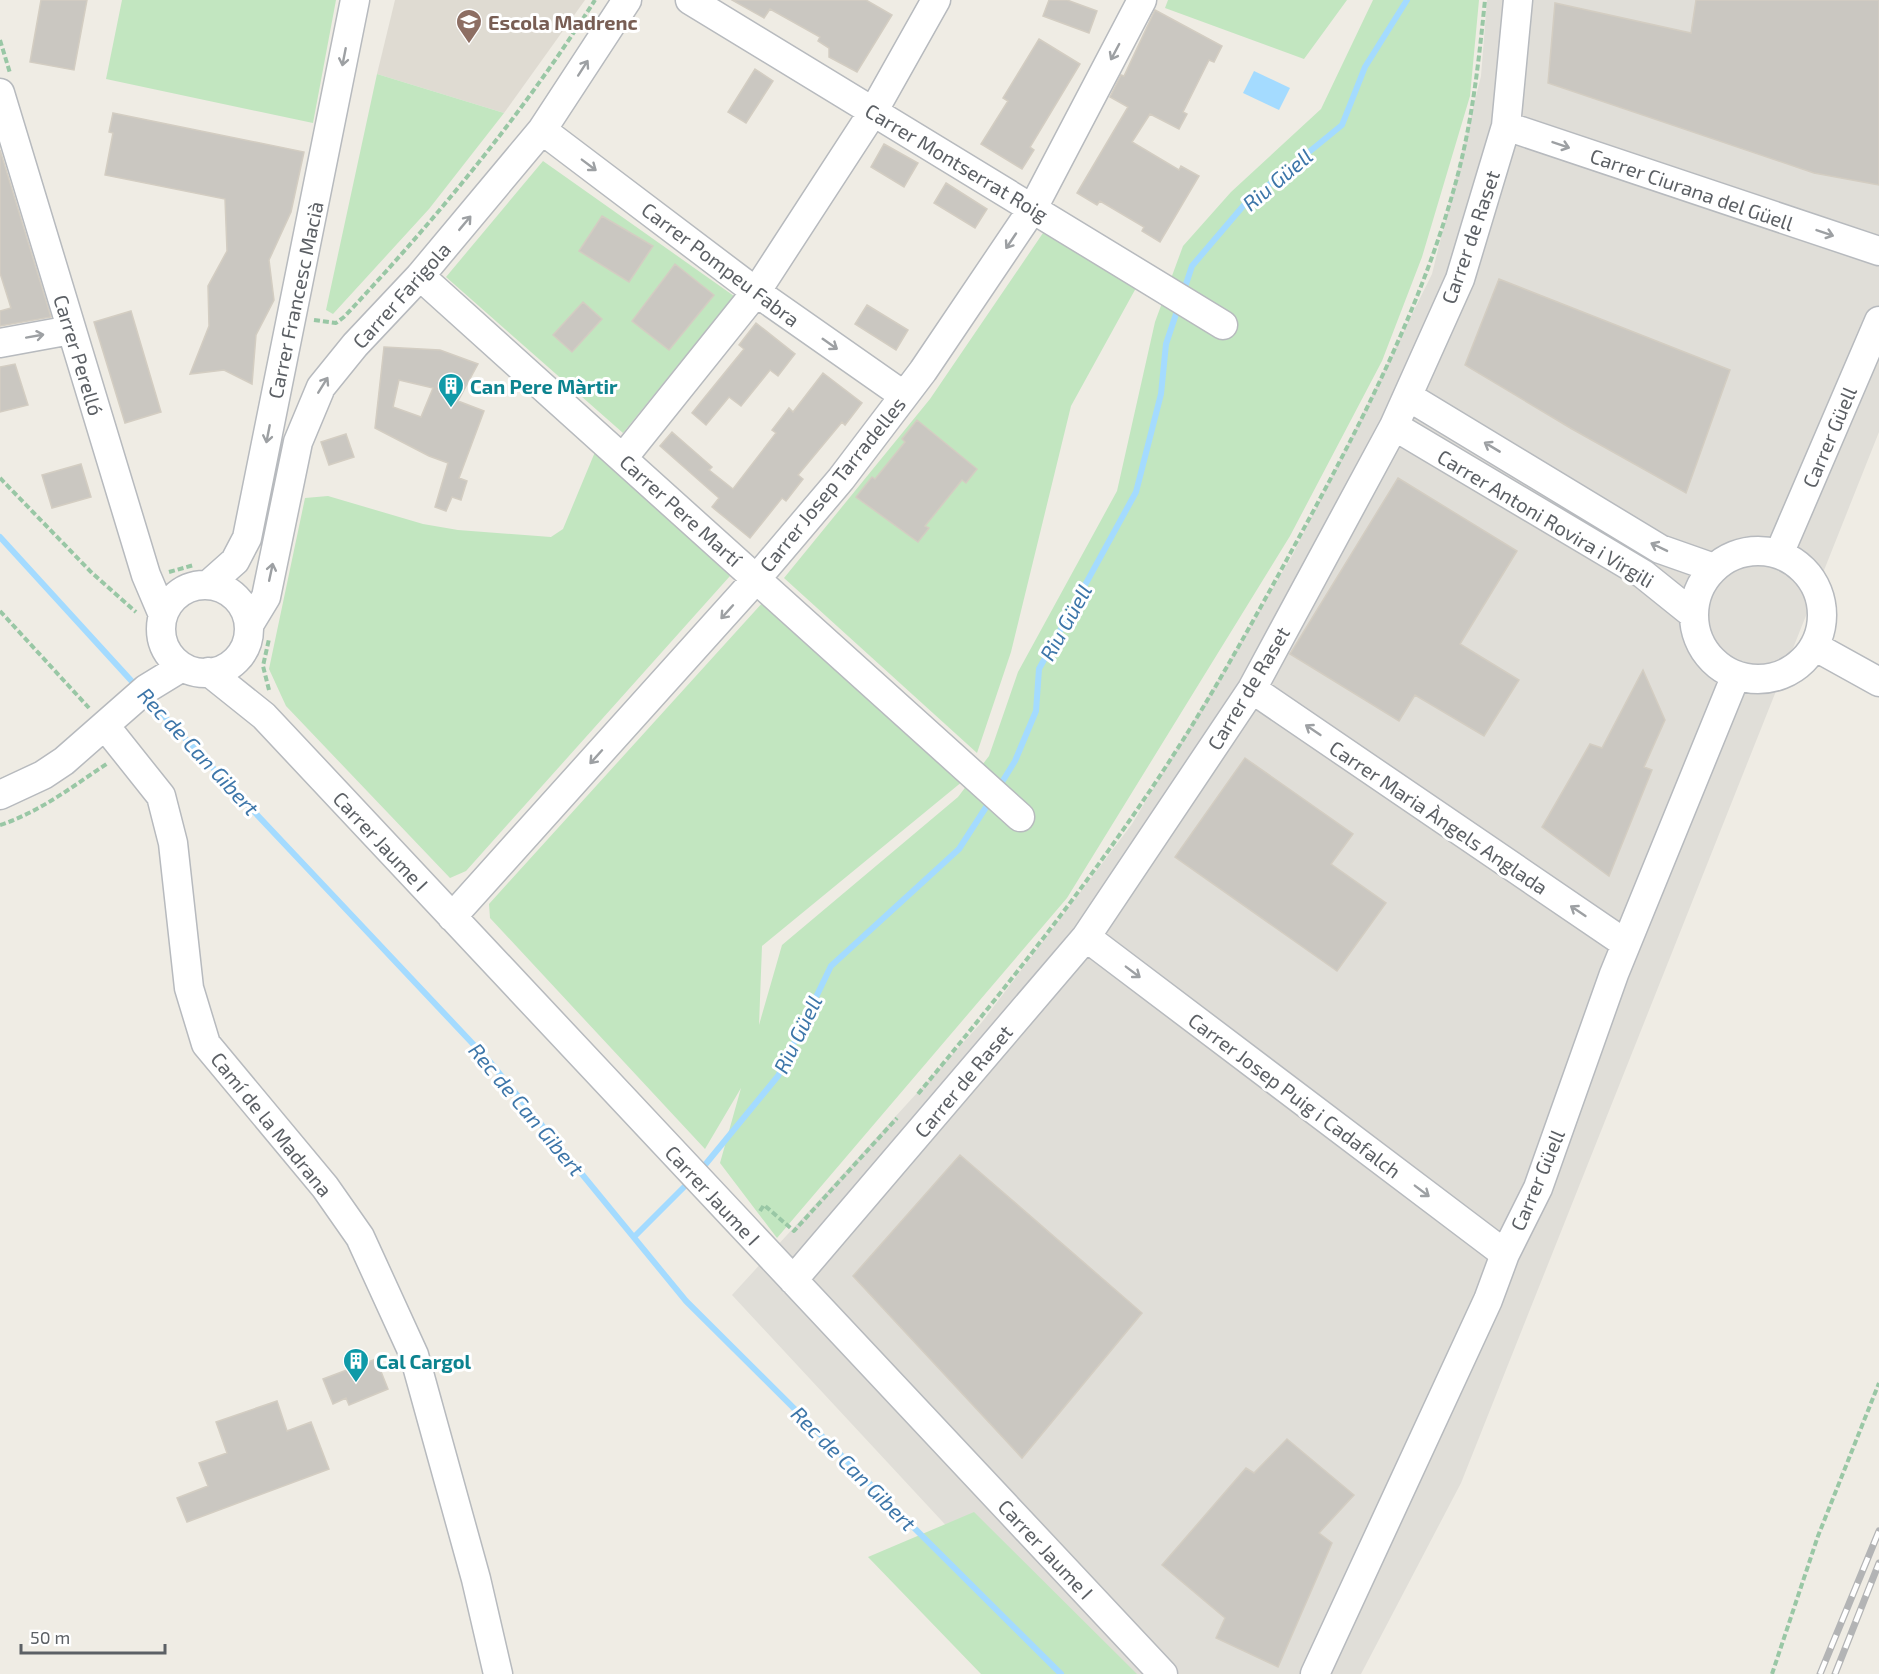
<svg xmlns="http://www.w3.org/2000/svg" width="1879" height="1674" font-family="'Exo 2',sans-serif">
  <rect width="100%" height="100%" fill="#efece4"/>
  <path fill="#e0ded8" d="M1487,0H1879V432L1461,1483L1361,1674H1084L732,1295L982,1022L1132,824L1292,556L1432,274L1481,76Z"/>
  <path fill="#dfdbd2" d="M395,0H585L504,113L377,74Z"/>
  <path fill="#c2e6c0" d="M122,0H336L313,123L106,79Z
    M1168,0H1347L1304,59L1165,8Z
    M1373,0H1479L1470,96L1422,257L1382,361L1290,536L1067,898L777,1238L720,1163L741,1088L705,1149L490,918L489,904L764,601L963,781L762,946L759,1025L782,945L958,797L989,756L1018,672L1117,491L1155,322L1183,246L1231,192L1321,109Z
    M377,74L504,113L429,209L333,314L326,310Z
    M543,161L734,296L623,433L446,277Z
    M1043,233L1136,288L1071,406L1011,652L977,753L784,578L930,399Z
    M595,452L730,576L466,871L450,878L286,706L269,669L305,498L328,496L423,524L458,530L551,537L563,529Z
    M974,1512L1137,1674H981L868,1557Z"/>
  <path fill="#a4dbff" d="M1254,71L1290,88L1279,110L1243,93Z"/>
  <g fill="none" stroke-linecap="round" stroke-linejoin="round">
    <path stroke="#a4dbff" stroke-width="6" d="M1183,293L1192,266L1244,205L1342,125L1365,67L1407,0
      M0,537L137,687
      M148,699L490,1062L686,1301L1061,1674
      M999,787L1015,761L1036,711L1039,669L1136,492L1161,394L1166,344L1179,305
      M700,1171L778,1076L831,966L959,849L990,801
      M634,1237L691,1180"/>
  </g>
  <path fill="#cac7c1" stroke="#d3cdc2" stroke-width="1.5" fill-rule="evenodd" d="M41,0H87L74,70L30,62Z
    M732,0H866L892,15L857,72L829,57V48L818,41L820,37L770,9L764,18Z
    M1049,0H1067L1097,11L1089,33L1043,16Z
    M1696,0H1879V185L1814,173L1548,83L1555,3L1691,33Z
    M1155,10L1222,46L1214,62L1209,60L1183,112L1187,114L1179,129L1150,114L1132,142L1179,170L1181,166L1199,176L1160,242L1142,231L1144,227L1100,201L1097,205L1077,193L1128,107L1110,97L1121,75L1124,76Z
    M1039,39L1080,64L1030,147L1034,150L1022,169L981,144L1008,101L1003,98Z
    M755,69L773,81L746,123L728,112Z
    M113,113L304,152L291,212L269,260L274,300L256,335L252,384L224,370L190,374L209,326L208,286L227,251L225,199L105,175L113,133L109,132Z
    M884,144L918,163L904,187L871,167Z
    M0,150L51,317L0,326V311L11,308L0,273Z
    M946,183L987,209L975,228L934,203Z
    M602,216L653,246L629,282L579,251Z
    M675,264L714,295L669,350L632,321Z
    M1499,279L1730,370L1686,493L1572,429L1465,365Z
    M583,302L602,319L572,352L553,335Z
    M867,305L908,330L896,350L855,324Z
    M131,311L161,412L125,423L94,322Z
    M756,323L795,354L778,376L770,370L741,406L729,397L706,425L692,413L744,349L739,345Z
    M384,347L440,350L478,364L458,401L484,411L459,478L467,481L461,500L452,497L446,511L435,507L448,463L429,456L375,428ZM399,380L433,388L421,417L393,407Z
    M15,364L28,405L0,412V367Z
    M823,373L862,403L845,425L842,422L798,475L803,479L786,501L782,498L750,538L712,507L719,498L660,446L672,432L712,467L709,470L733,489L776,433L772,430L789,408L793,412Z
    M917,420L977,469L966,483L962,480L925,526L929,528L918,542L856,497L872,477L875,479L905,442L902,439Z
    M346,434L354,457L329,465L321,442Z
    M81,464L91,497L52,508L42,475Z
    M1398,478L1517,551L1460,644L1519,680L1484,736L1415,695L1399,721L1290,654Z
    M1643,670L1665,720L1644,767L1652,770L1609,876L1542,827L1590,744L1602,748Z
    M1245,758L1353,834L1331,864L1386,903L1337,971L1175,857Z
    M960,1155L1142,1313L1022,1458L853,1276Z
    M376,1359L388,1389L349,1405L346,1398L333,1404L323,1379Z
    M277,1401L287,1431L311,1422L329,1469L187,1522L177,1498L208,1486L199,1463L227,1453L216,1422Z
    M1287,1439L1354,1495L1319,1533L1332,1543L1278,1667L1216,1638L1225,1618L1162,1565L1246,1468L1254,1473Z"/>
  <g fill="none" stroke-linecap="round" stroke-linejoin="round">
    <defs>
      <path id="minor" d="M690,0L1223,325
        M0,93L146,575L163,615
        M1506,126L1879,251
        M542,130L756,292L903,395
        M420,276L1020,817
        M0,343L71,330
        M1409,397L1660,549L1714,568
        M1394,426L1643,574L1694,615
        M623,458L756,292L873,112L936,0
        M1694 615a64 64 0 1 1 128 0a64 64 0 1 1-128 0Z
        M1779,554L1879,321
        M161 629a44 44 0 1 1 88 0a44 44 0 1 1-88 0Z
        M208,585L235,561L247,538L355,0
        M249,625L266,597L298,442L321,387L355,345L420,276L542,130L627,0
        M1814,646L1879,682
        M209,672L264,716L1163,1674
        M1252,689L1626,944
        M106,727L161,796L173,843L189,988L206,1044L325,1187L360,1237L414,1355L476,1579L498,1674
        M0,795L43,775L64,761L146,689L182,667
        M452,917L757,578L841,479L923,371L1033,208L1142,0
        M1086,937L1505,1254
        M793,1280L1086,937L1252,689L1394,426L1460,279L1506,126L1518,0
        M1315,1674L1488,1300L1505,1254L1538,1188L1614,974L1736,675"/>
    </defs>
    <use href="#minor" stroke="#b7babe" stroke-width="31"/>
    <path stroke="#99c7a5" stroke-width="4" stroke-dasharray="6 3" stroke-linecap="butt" d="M0,40L10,73
      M314,320L336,323L344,317C437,218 522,115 595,0
      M0,478L92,573L136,612
      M169,572L194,565
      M0,611L89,708
      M269,690L263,666L269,639
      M0,825C40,812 73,786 108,763
      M918,1094C1014,978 1108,860 1188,732C1227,669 1262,605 1297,541C1361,424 1424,303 1458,174C1473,116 1479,59 1485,0
      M760,1211L764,1205L794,1231L897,1118
      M1772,1674L1818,1536L1879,1383"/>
    <use href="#minor" stroke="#fff" stroke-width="28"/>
    <defs>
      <path id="rail" d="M1820,1674L1879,1531
        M1835,1674L1879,1563"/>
    </defs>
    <use href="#rail" stroke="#b3b4b5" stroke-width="7"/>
    <use href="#rail" stroke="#fff" stroke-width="4.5" stroke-dasharray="14" stroke-linecap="butt"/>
  </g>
  <defs><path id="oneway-shaft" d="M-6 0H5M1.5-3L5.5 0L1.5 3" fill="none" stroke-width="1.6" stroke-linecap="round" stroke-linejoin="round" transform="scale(1.5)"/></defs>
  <g stroke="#9da0a3">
    <use href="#oneway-shaft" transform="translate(1115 52) rotate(118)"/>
    <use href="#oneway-shaft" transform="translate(344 57) rotate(101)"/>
    <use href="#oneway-shaft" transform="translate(583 68) rotate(-57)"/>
    <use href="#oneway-shaft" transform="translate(1561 145) rotate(19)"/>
    <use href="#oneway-shaft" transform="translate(589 165) rotate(37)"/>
    <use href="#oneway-shaft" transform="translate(465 223) rotate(-50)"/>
    <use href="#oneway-shaft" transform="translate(1825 233) rotate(19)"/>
    <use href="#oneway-shaft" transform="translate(1011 241) rotate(124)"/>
    <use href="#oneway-shaft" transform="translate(35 336) rotate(-10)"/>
    <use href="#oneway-shaft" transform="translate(830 344) rotate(35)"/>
    <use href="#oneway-shaft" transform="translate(323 385) rotate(-58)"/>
    <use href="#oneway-shaft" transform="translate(268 434) rotate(101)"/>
    <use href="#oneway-shaft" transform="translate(1492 447) rotate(-149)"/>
    <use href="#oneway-shaft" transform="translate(1659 547) rotate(-154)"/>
    <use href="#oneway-shaft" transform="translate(271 572) rotate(-78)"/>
    <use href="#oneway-shaft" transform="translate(727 612) rotate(132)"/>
    <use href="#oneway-shaft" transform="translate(1313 730) rotate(-146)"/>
    <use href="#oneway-shaft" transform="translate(596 757) rotate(132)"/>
    <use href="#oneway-shaft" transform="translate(1578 911) rotate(-146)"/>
    <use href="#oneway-shaft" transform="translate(1133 972) rotate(37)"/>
    <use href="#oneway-shaft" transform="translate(1422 1191) rotate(37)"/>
  </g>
  <defs>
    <symbol id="school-pin" viewBox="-11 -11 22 30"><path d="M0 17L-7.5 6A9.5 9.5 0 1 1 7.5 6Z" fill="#8d6e63" stroke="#fff"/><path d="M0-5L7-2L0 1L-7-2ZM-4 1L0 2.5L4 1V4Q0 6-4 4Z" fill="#fff"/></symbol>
    <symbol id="building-pin" viewBox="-11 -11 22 30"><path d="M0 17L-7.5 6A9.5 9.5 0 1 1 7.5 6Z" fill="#0f9aa8" stroke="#fff"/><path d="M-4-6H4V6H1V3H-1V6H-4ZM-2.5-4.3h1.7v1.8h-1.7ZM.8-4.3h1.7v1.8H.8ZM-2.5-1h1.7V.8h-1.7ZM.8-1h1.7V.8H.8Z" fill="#fff"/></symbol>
  </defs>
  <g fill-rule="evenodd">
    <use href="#school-pin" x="454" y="7" width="30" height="40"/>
    <use href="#building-pin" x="436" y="371" width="30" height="40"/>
    <use href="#building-pin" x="341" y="1346" width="30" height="40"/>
  </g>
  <g text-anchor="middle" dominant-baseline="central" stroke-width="6" stroke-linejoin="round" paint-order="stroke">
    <g font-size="20" font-weight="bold" fill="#785e54" stroke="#fff" text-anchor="start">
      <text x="488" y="22">Escola Madrenc</text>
    </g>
    <g font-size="20" fill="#5c6065" stroke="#fff">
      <text transform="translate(957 162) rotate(31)">Carrer Montserrat Roig</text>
      <text transform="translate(1692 189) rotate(19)">Carrer Ciurana del Güell</text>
      <text transform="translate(1470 237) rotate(-71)">Carrer de Raset</text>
      <text transform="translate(721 264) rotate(37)">Carrer Pompeu Fabra</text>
      <text transform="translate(401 295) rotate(-48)">Carrer Farigola</text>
      <text transform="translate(295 300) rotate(-78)">Carrer Francesc Macià</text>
      <text transform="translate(79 355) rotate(73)">Carrer Perelló</text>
      <text transform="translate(1829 437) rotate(-67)">Carrer Güell</text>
      <text transform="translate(832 484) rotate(-51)">Carrer Josep Tarradelles</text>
      <text transform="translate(681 510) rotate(42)">Carrer Pere Martí</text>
      <text transform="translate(1546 518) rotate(31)">Carrer Antoni Rovira i Virgili</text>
      <text transform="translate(1248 688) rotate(-59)">Carrer de Raset</text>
      <text transform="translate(1439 817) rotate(34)">Carrer Maria Àngels Anglada</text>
      <text transform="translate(381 841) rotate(47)">Carrer Jaume I</text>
      <text transform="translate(963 1081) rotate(-50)">Carrer de Raset</text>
      <text transform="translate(1295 1095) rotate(37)">Carrer Josep Puig i Cadafalch</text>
      <text transform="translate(272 1124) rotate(51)">Camí de la Madrana</text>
      <text transform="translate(1537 1180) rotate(-67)">Carrer Güell</text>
      <text transform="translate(713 1195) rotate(47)">Carrer Jaume I</text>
      <text transform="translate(1046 1549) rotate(47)">Carrer Jaume I</text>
    </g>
    <g font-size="20" font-weight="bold" fill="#0d838f" stroke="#fff" text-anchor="start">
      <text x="470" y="386">Can Pere Màrtir</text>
      <text x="376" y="1361">Cal Cargol</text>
    </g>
    <g font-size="21" font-style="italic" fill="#3d76a9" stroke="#fff">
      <text transform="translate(1277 179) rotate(-40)">Riu Güell</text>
      <text transform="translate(1065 622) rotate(-61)">Riu Güell</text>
      <text transform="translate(199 751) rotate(47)">Rec de Can Gibert</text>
      <text transform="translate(797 1034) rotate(-64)">Riu Güell</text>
      <text transform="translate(527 1109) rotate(50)">Rec de Can Gibert</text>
      <text transform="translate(854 1468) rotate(45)">Rec de Can Gibert</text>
    </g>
  </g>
  <path d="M21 1644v9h144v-9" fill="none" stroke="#5c6065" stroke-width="3"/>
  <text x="30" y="1644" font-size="18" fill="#5c6065" stroke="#ffffff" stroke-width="4.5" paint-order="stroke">50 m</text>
</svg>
